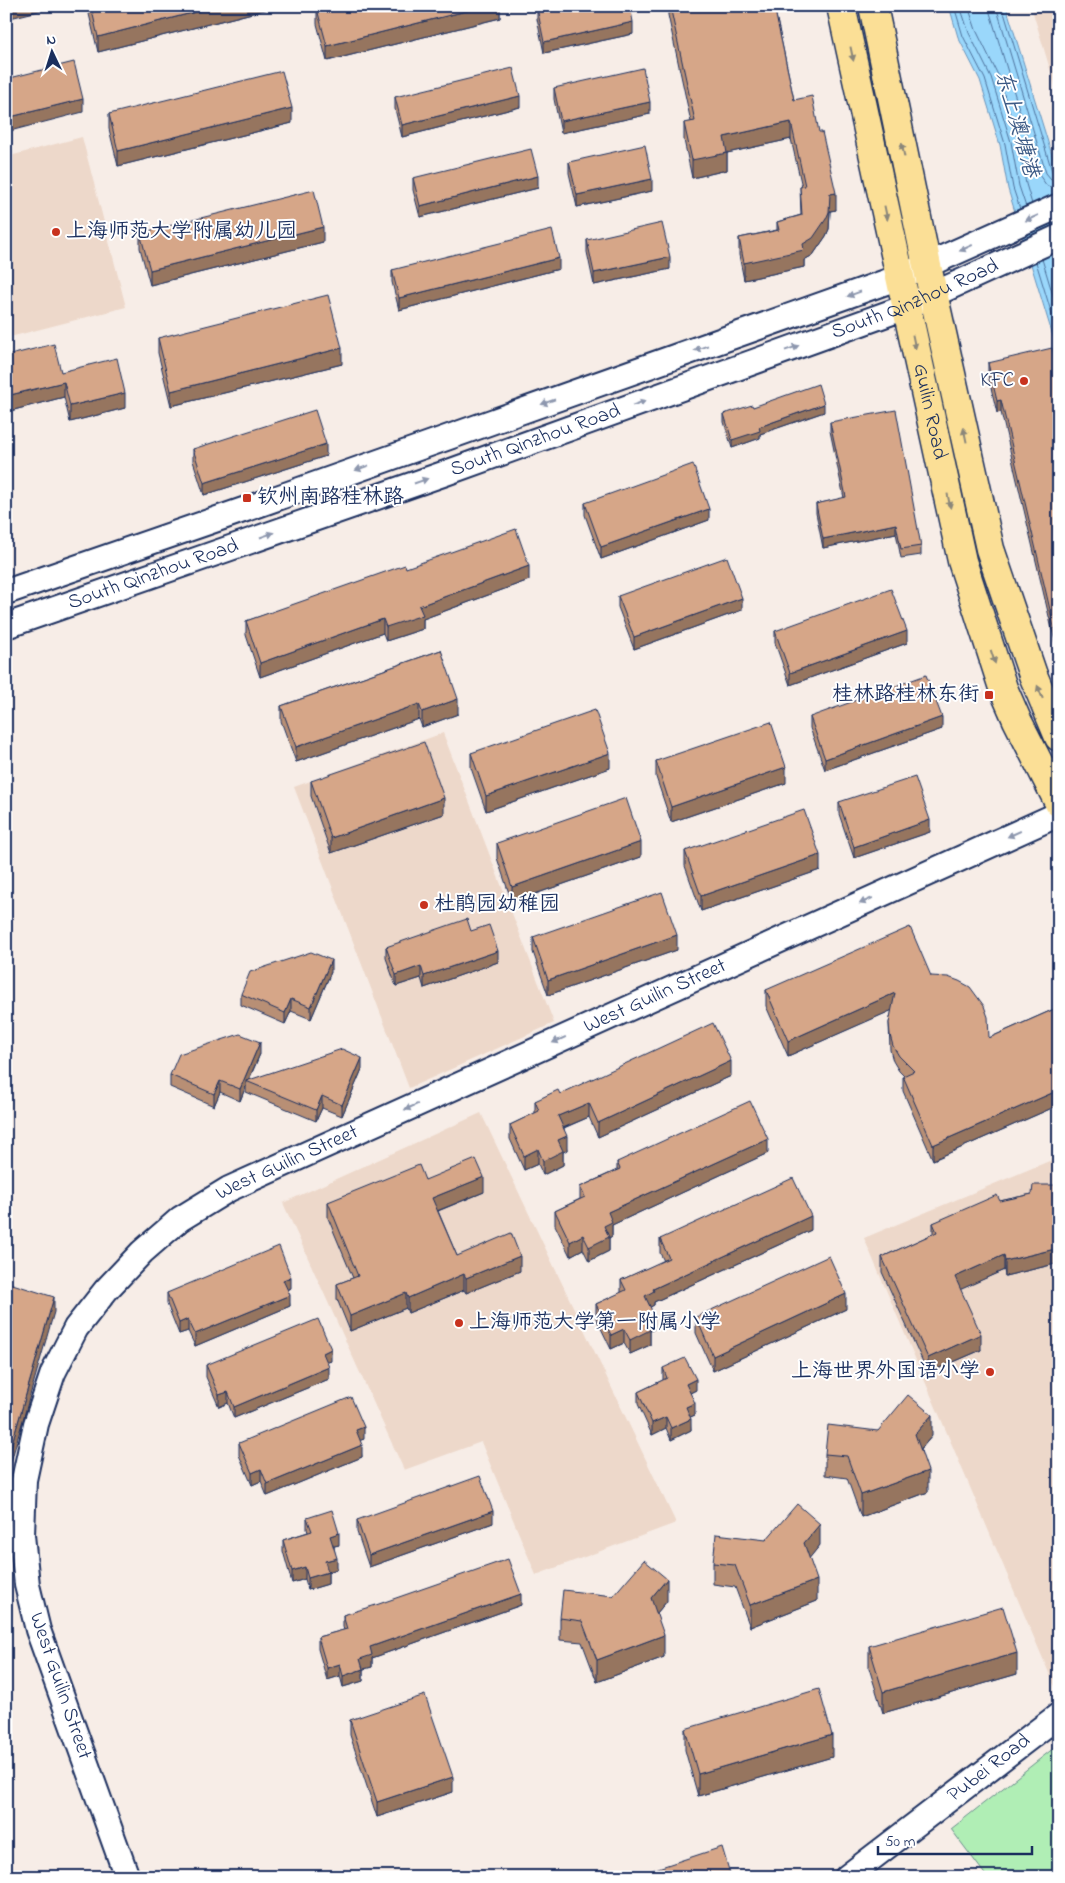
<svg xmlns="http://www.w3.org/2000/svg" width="1065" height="1883" font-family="'Indie Flower','LXGW WenKai TC',sans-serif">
  <rect width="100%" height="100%" fill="#f7ede7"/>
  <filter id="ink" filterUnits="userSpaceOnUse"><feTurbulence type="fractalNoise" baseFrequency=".02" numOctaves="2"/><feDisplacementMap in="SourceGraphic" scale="10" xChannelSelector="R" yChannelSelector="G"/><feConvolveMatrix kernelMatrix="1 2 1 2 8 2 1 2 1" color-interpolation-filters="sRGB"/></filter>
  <g filter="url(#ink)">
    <path fill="#edd8ca" d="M1031,6H1059V99Z
      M82,137L126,307L6,338V157Z
      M443,733L554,1023L409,1088L294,787Z
      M481,1113L676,1523L536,1575L481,1442L404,1470L283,1203Z
      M1059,1157V1684L1055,1687L864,1238Z"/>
    <path fill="#b0eeb5" stroke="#668e8a" d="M1059,1744V1877H987L951,1829Z"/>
    <path fill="#9ad7fb" stroke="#6794bc" d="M949,6H1006L1059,178V356L1008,189L1000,145L980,80L958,37Z"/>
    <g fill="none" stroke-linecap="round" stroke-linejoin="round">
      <path stroke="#4e729d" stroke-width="1" d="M954,6L963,36L985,79L1005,144L1013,188L1020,209
        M960,6L969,33L991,77L1011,142L1019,186L1026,207
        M968,6L976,30L998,75L1018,140L1026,184L1032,204
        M988,6L1039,175L1047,186L1059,188
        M996,6L1046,173L1051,179L1059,181
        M1002,6L1052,171L1054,174L1059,175
        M1042,259L1059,315
        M1036,262L1059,338"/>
      <defs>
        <g id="minor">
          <path d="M6,592L249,508L900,277L1059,206"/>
          <path id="s1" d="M6,626L443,474L906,307L1059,237"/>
          <path id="s2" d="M127,1877L38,1630L27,1585L22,1535L24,1480L36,1424L53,1373L76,1328L106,1290L142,1252L180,1219L229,1189L1059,814"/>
          <path id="s3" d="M847,1877L1059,1715"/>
        </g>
        <g id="major">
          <path id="s4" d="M841,6L962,561L1003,688L1017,720L1059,803"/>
          <path d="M873,6L927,266L990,549L1033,675L1059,737"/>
        </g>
      </defs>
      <use href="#minor" stroke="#1b2f5e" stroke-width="28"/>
      <use href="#major" stroke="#1b2f5e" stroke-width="31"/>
      <use href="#minor" stroke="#fff" stroke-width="24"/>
      <use href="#major" stroke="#fbdf96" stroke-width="28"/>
    </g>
    <path fill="#b88f75" stroke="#1b2f5e" d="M89,6H272V8L98,52L89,14Z
      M500,6V18L327,61L317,24V9Z
      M668,6H774L794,100L836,210L830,211L829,229L826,236L813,255L804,260V267L744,280L739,255V238L777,230V222L801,215L800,187H802L791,139L727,153V170L692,178L684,140V123L691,122L668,15Z
      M537,8L633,34L544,53L537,19Z
      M554,88L650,114L561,133L554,99Z
      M395,97L520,107L402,137L395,109Z
      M109,114L292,123L118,166L109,129Z
      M569,162L652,191L577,207L569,173Z
      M413,178L538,188L420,217L413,190Z
      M140,233L323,242L150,285L140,248Z
      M587,240L670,269L594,285L587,252Z
      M559,269L399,310L392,282V270Z
      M158,338L342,364L171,406L158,353Z
      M6,356L61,372L125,408L70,422L64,397L6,412Z
      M988,363L1059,376V641L1055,642L1001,412L997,413L988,375Z
      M753,407L824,412L760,434V438L732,448L724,422V414Z
      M830,422L921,546V555L901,558L896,533L823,548L816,513V504L844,498L830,431Z
      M193,449L326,456L204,495L193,461Z
      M585,503L709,520L601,559L585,515Z
      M406,568L529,580L423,619V629L386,641L383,633L260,677L246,635V621Z
      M618,596L742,610L634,649L618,607Z
      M775,631L907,643L790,685L775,643Z
      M441,650L458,714L422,727L419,719L296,762L281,721V706Z
      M810,717L942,729L825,770L810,728Z
      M471,753L610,768L486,811L471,768Z
      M656,761L786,783L671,822L656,777Z
      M311,781L444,814L331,853L311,796Z
      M839,802L930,832L854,858L839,814Z
      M497,843L641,857L512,902L497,858Z
      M685,851L820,870L701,911L685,866Z
      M471,931L498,962L424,988L421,978L396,986L386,958V947Z
      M533,937L677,950L548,995L533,952Z
      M331,972L311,1019L291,1011L285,1024L241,1005V994Z
      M931,976L989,1038L1059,1007V1105L933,1160L903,1091V1076H904L899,1071L893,1061L890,1050L889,1023L892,1010L788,1056L766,1006V990Z
      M260,1054L249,1080L362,1069L342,1116L322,1108L316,1121L246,1092V1086L240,1101L220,1092L214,1106L170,1087V1075Z
      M731,1076L598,1137L589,1117L564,1128L567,1150L563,1152V1165L543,1175L538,1164L524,1170L510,1139V1125L535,1113V1101L560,1094Z
      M768,1153L612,1225V1236L609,1238V1251L589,1261L583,1249L570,1256L555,1225V1211L580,1199V1187L617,1170V1162Z
      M425,1180L484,1192L438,1211L457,1256L520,1271L466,1293L464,1290L408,1313L406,1308L350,1331L337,1299V1284L353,1278L328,1218V1202Z
      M1059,1185V1260H1055V1264L1005,1276L1004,1270L960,1289L981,1350L928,1373L882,1272V1257L933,1234V1223L1000,1201L1032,1194Z
      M811,1230L654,1302V1305L650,1307L654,1329L650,1331V1345L630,1354L624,1343L611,1349L596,1318V1304L621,1293V1280L664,1261L660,1253V1239Z
      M291,1288L288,1290L290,1306L195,1346L188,1331L179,1334L167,1304V1293Z
      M846,1309L713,1371L696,1333V1317Z
      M331,1361L327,1362L329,1379L234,1418L228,1403L219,1407L206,1377V1365Z
      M663,1368L696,1390L690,1393L695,1415L690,1417L691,1430L671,1440L666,1428L652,1435L638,1404V1392L663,1380Z
      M878,1431L932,1436L921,1449L928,1492L861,1517L847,1478L825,1475V1454Z
      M364,1439L360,1440L362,1457L267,1496L261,1481L252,1485L239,1455V1443Z
      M307,1518L339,1545L334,1546L337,1569L328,1572V1584L308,1590L305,1579L292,1583L283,1551V1540L308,1532L307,1529Z
      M357,1520L493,1523L369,1567L357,1532Z
      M766,1540L820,1545L809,1558L817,1601L750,1627L735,1587L713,1584V1563Z
      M613,1596L667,1601L656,1614L664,1657L597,1682L582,1642L560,1640V1618Z
      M521,1605L372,1658V1667L363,1669V1681L343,1687L340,1676L327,1680L318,1649V1637L344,1630L343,1627V1615Z
      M869,1646L1017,1674L883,1713L869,1668Z
      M350,1720L453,1792L377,1817L350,1735Z
      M685,1729L832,1757L698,1796L685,1750Z"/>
    <path fill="#96745f" stroke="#1b2f5e" d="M6,6H59L6,19Z
      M219,6H272V8L98,52V37Z
      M486,6H500V18L327,61V46Z
      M633,22V34L544,53V42Z
      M520,96V107L402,137V125Z
      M83,99V112L6,132V118Z
      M650,102V114L561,133V121Z
      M292,108V123L118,166V151Z
      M791,122V139L727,153V170L692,178V160L724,137Z
      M538,176V188L420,217V206Z
      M652,179V191L577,207V195Z
      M836,193V210L830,211L829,229L826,236L813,255L804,260V267L744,280V263L803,244L830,194Z
      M323,227V242L150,285V270Z
      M670,257V269L594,285V273Z
      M559,258V269L399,310V298Z
      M342,348V364L171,406V391Z
      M64,382V397L6,412V396Z
      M125,393V408L70,422V406Z
      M1001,400V412L997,413V401Z
      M824,404V412L760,434V438L732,448V440L759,427Z
      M326,444V456L204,495V483Z
      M709,509V520L601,559V547Z
      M896,524V533L823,548V539Z
      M529,566V580L423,619V629L386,641V627L419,606Z
      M742,598V610L634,649V637Z
      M383,619V633L260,677V663Z
      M1059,630V641L1055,642V631Z
      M907,631V643L790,685V673Z
      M458,699V714L422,727V712Z
      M419,704V719L296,762V747Z
      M942,717V729L825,770V759Z
      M610,753V768L486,811V796Z
      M786,767V783L671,822V807Z
      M444,798V814L331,853V838Z
      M930,820V832L854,858V847Z
      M641,842V857L512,902V887Z
      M820,855V870L701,911V896Z
      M677,935V950L548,995V980Z
      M498,951V962L424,988V976Z
      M331,960V972L311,1019V1007Z
      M421,966V978L396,986V975Z
      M895,993V1009L788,1056V1041Z
      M291,999V1011L285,1024V1013Z
      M260,1042V1054L248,1081H246V1086L240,1101V1089Z
      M362,1058V1069L342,1116V1105Z
      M731,1061V1076L598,1137V1123Z
      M220,1081V1092L214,1106V1094Z
      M1059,1090V1105L933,1160V1145Z
      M322,1096V1108L316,1121V1110Z
      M589,1103V1117L558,1130V1116Z
      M567,1136V1150L563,1152V1165L543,1175V1161L558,1140Z
      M768,1139V1153L612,1225V1236L609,1238V1251L589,1261V1247L604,1226L608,1212Z
      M538,1149V1164L524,1170V1156Z
      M484,1177V1192L432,1213V1198Z
      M811,1216V1230L654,1302V1305L645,1310V1296L653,1289Z
      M583,1235V1249L570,1256V1242Z
      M1055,1249V1264L1005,1276V1261Z
      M1004,1255V1270L955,1292V1277Z
      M520,1256V1271L466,1293V1278Z
      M464,1274V1290L408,1313V1298Z
      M291,1277V1288L283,1292V1280Z
      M406,1293V1308L350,1331V1316Z
      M846,1294V1309L713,1371V1356Z
      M290,1295V1306L195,1346V1334Z
      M54,1297V1312L6,1479V1464Z
      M654,1315V1329L650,1331V1345L630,1354V1340L645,1319Z
      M188,1319V1331L179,1334V1323Z
      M624,1329V1343L611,1349V1335Z
      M981,1334V1350L928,1373V1358Z
      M331,1349V1361L323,1364V1353Z
      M329,1367V1379L234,1418V1407Z
      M696,1379V1390L686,1395V1384Z
      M228,1392V1403L219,1407V1395Z
      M695,1403V1415L686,1419V1407Z
      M932,1415V1436L915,1455V1434Z
      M666,1417V1428L652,1435V1423Z
      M691,1419V1430L671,1440V1428Z
      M364,1427V1439L356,1442V1430Z
      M362,1445V1457L267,1496V1484Z
      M261,1469V1481L252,1485V1473Z
      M928,1471V1492L861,1517V1495Z
      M493,1511V1523L369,1567V1555Z
      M820,1524V1545L804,1565V1543Z
      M339,1533V1545L330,1547V1536Z
      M337,1558V1569L325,1573V1561Z
      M305,1567V1579L292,1583V1571Z
      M328,1572V1584L308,1590V1578Z
      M667,1579V1601L651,1620V1598Z
      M817,1580V1601L750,1627V1605Z
      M521,1594V1605L372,1658V1667L360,1670V1659L370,1647Z
      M664,1635V1657L597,1682V1660Z
      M1017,1653V1674L883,1713V1692Z
      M340,1664V1676L327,1680V1668Z
      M363,1669V1681L343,1687V1676Z
      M832,1735V1757L698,1796V1774Z
      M453,1777V1792L377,1817V1802Z"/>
    <path fill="#d6a688" stroke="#1b2f5e" d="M91,6H219L98,37Z
      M328,6H486L327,46L317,9Z
      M544,6H630L633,22L544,42L537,8Z
      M670,6H774L794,100L812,96L819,132H822L836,193L830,194L829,212L826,219L813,238L803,244L804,250L744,263L739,238L779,230L777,222L802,215L800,187L805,186L791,122L724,137L727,153L692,160L684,123L695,121Z
      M74,62L83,99L6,118V79Z
      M513,68L520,96L402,125L395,97Z
      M643,68L650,102L561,121L554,88Z
      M282,71L292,108L118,151L109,114Z
      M645,145L652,179L577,195L569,162Z
      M531,149L538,176L420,206L413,178Z
      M314,190L323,227L150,270L140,233Z
      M662,223L670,257L594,273L587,240Z
      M552,230L559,258L399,298L392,270Z
      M328,295L342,348L171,391L158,338Z
      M54,344L61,372L117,358L125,393L70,406L64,382L6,396V356Z
      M1052,348L1059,376V630L1055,631L1001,400L997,401L988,363Z
      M818,384L824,404L759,427L760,431L732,440L724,414L752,405L753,407Z
      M315,410L326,444L204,483L193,449Z
      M896,410L921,546L901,549L896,524L823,539L816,504L846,497L830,422Z
      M693,464L709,509L601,547L585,503Z
      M516,529L529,566L419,606L423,615L386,627L383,619L260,663L246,621L405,565L406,568Z
      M727,557L742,598L634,637L618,596Z
      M891,589L907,631L790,673L775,631Z
      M441,650L458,699L422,712L419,704L296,747L281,706Z
      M926,675L942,717L825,759L810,717Z
      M595,710L610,753L486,796L471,753Z
      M771,722L786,767L671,807L656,761Z
      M424,742L444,798L331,838L311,781Z
      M915,777L930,820L854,847L839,802Z
      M626,798L641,842L512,887L497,843Z
      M804,810L820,855L701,896L685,851Z
      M662,892L677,935L548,980L533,937Z
      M467,919L471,931L489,925L498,951L424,976L421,966L396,975L386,947Z
      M910,927L931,976L948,977L959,981L970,987L984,1006L988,1017L989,1038L1059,1007V1090L933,1145L903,1076L914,1071L899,1056L893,1046L890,1035L889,1023L895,993L788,1041L766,990Z
      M311,952L331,960L311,1007L291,999L285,1013L241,994L250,972Z
      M713,1023L731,1061L598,1123L589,1103L558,1116L567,1136L558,1140L563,1151L543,1161L538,1149L524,1156L510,1125L539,1111L535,1101L558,1090L560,1094Z
      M240,1034L260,1042L240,1089L220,1081L214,1094L170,1075L179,1054Z
      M342,1049L362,1058L342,1105L322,1096L316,1110L246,1081Z
      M750,1101L768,1139L608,1212L612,1222L604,1226L609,1237L589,1247L583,1235L570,1242L555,1211L585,1197L580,1187L620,1169L617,1162Z
      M476,1159L484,1177L432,1198L457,1256L511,1233L520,1256L466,1278L464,1274L408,1298L406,1293L350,1316L337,1284L358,1276L328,1202L419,1165L425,1180Z
      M793,1178L811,1216L653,1289L654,1291L645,1296L654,1315L645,1319L650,1330L630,1340L624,1329L611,1335L596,1304L626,1290L621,1280L669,1258L660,1239Z
      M1033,1185H1059V1245L1054,1244L1055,1249L1005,1261L1004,1255L955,1277L981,1334L928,1358L882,1257L937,1232L933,1223L997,1195L1000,1201L1032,1194Z
      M279,1246L291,1277L283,1280L290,1295L195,1334L188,1319L179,1323L167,1293Z
      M829,1256L846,1294L713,1356L696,1317Z
      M6,1282L54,1297L6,1464Z
      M318,1319L331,1349L323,1353L329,1367L234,1407L228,1392L219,1395L206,1365Z
      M685,1358L696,1379L686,1384L695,1403L686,1407L691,1419L671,1428L666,1417L652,1423L638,1392L667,1378L663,1368Z
      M908,1395L932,1415L915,1434L928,1471L861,1495L847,1456L825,1454L828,1425L878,1431Z
      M351,1397L364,1427L356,1430L362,1445L267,1484L261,1469L252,1473L239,1443Z
      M480,1476L493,1511L369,1555L357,1520Z
      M797,1504L820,1524L804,1543L817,1580L750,1605L735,1565L713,1563L716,1534L766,1540Z
      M332,1510L339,1533L330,1536L337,1558L325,1561L328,1572L308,1578L305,1567L292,1571L283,1540L312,1531L307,1518Z
      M508,1559L521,1594L370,1647L372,1655L360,1659L363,1669L343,1676L340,1664L327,1668L318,1637L347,1629L343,1615L376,1605Z
      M644,1560L667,1579L651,1598L664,1635L597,1660L582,1621L560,1618L563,1590L613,1596Z
      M1003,1607L1017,1653L883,1692L869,1646Z
      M819,1689L832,1735L698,1774L685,1729Z
      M425,1695L453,1777L377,1802L350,1720Z
      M722,1847L731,1877H651L654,1876L652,1870Z"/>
    <defs><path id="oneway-solid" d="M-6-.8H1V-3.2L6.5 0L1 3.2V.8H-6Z" transform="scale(1.25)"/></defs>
    <g fill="#8b877a">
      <use href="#oneway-solid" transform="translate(852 54) rotate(78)"/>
      <use href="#oneway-solid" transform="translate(903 150) rotate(-102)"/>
      <use href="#oneway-solid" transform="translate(886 213) rotate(78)"/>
      <use href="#oneway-solid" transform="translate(914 342) rotate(78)"/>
      <use href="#oneway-solid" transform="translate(965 435) rotate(-102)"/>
      <use href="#oneway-solid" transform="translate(949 501) rotate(78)"/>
      <use href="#oneway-solid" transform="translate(993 657) rotate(72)"/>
      <use href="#oneway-solid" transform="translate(1040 692) rotate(-112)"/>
    </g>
    <g fill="#8d97ae">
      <use href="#oneway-solid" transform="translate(1032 218) rotate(156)"/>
      <use href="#oneway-solid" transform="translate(966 248) rotate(155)"/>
      <use href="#oneway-solid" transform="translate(854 294) rotate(160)"/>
      <use href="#oneway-solid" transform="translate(701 348) rotate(160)"/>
      <use href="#oneway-solid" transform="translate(792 348) rotate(-20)"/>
      <use href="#oneway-solid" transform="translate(548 402) rotate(160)"/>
      <use href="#oneway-solid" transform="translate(639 403) rotate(-20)"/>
      <use href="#oneway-solid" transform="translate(362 468) rotate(160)"/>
      <use href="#oneway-solid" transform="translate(421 481) rotate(-19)"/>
      <use href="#oneway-solid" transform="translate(267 535) rotate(-19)"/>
      <use href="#oneway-solid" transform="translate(1014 834) rotate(156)"/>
      <use href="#oneway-solid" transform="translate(866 901) rotate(156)"/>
      <use href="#oneway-solid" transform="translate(559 1040) rotate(156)"/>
      <use href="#oneway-solid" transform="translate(411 1107) rotate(156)"/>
    </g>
  </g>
  <g fill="#c8321e" stroke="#fff" stroke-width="2">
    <circle cx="56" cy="232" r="5"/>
    <circle cx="1024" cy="381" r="5"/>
    <rect x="242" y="493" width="10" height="10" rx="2.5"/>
    <rect x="984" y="690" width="10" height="10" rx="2.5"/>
    <circle cx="424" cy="905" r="5"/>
    <circle cx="459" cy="1323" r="5"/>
    <circle cx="990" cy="1372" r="5"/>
  </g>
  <g text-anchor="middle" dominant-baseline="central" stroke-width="4" stroke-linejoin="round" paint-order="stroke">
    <g font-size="21" fill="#1b2f5e" stroke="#fff" text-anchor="start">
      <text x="66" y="232">上海师范大学附属幼儿园</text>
      <text x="1014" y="381" text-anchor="end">KFC</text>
      <text x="257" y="498">钦州南路桂林路</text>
      <text x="979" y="695" text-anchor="end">桂林路桂林东街</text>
      <text x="434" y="905">杜鹃园幼稚园</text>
      <text x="469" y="1323">上海师范大学第一附属小学</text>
      <text x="980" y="1372" text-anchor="end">上海世界外国语小学</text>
    </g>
    <g font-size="21" fill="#1b2f5e" stroke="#fff">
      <text stroke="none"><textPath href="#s1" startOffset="966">South Qinzhou Road</textPath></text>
      <text stroke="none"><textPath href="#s4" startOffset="415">Guilin Road</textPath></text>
      <text stroke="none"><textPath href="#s1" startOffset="561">South Qinzhou Road</textPath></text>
      <text stroke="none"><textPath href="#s1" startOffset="156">South Qinzhou Road</textPath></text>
      <text stroke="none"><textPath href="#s2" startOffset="1252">West Guilin Street</textPath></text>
      <text stroke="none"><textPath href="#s2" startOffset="848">West Guilin Street</textPath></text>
      <text transform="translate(60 1686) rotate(71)">West Guilin Street</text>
      <text stroke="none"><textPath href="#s3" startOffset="179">Pubei Road</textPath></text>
    </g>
    <g font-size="22" font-style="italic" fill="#3b5985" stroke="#fff">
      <text transform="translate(1016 124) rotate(74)">东上澳塘港</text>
    </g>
  </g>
  <rect width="1065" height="1883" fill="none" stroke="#fff" stroke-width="25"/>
  <rect x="12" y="12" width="1040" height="1858" fill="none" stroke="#1b2f5e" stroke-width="2" filter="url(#ink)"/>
  <g transform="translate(52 52) rotate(356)" stroke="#ffffff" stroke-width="4" paint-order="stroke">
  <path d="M0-4L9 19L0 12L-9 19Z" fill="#1b2f5e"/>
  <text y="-8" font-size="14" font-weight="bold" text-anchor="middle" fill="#1b2f5e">N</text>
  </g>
  <path d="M878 1846v8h154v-8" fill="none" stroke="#1b2f5e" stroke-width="2.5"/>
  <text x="885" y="1846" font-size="15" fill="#1b2f5e" stroke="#ffffff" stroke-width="4" paint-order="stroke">50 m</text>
</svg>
